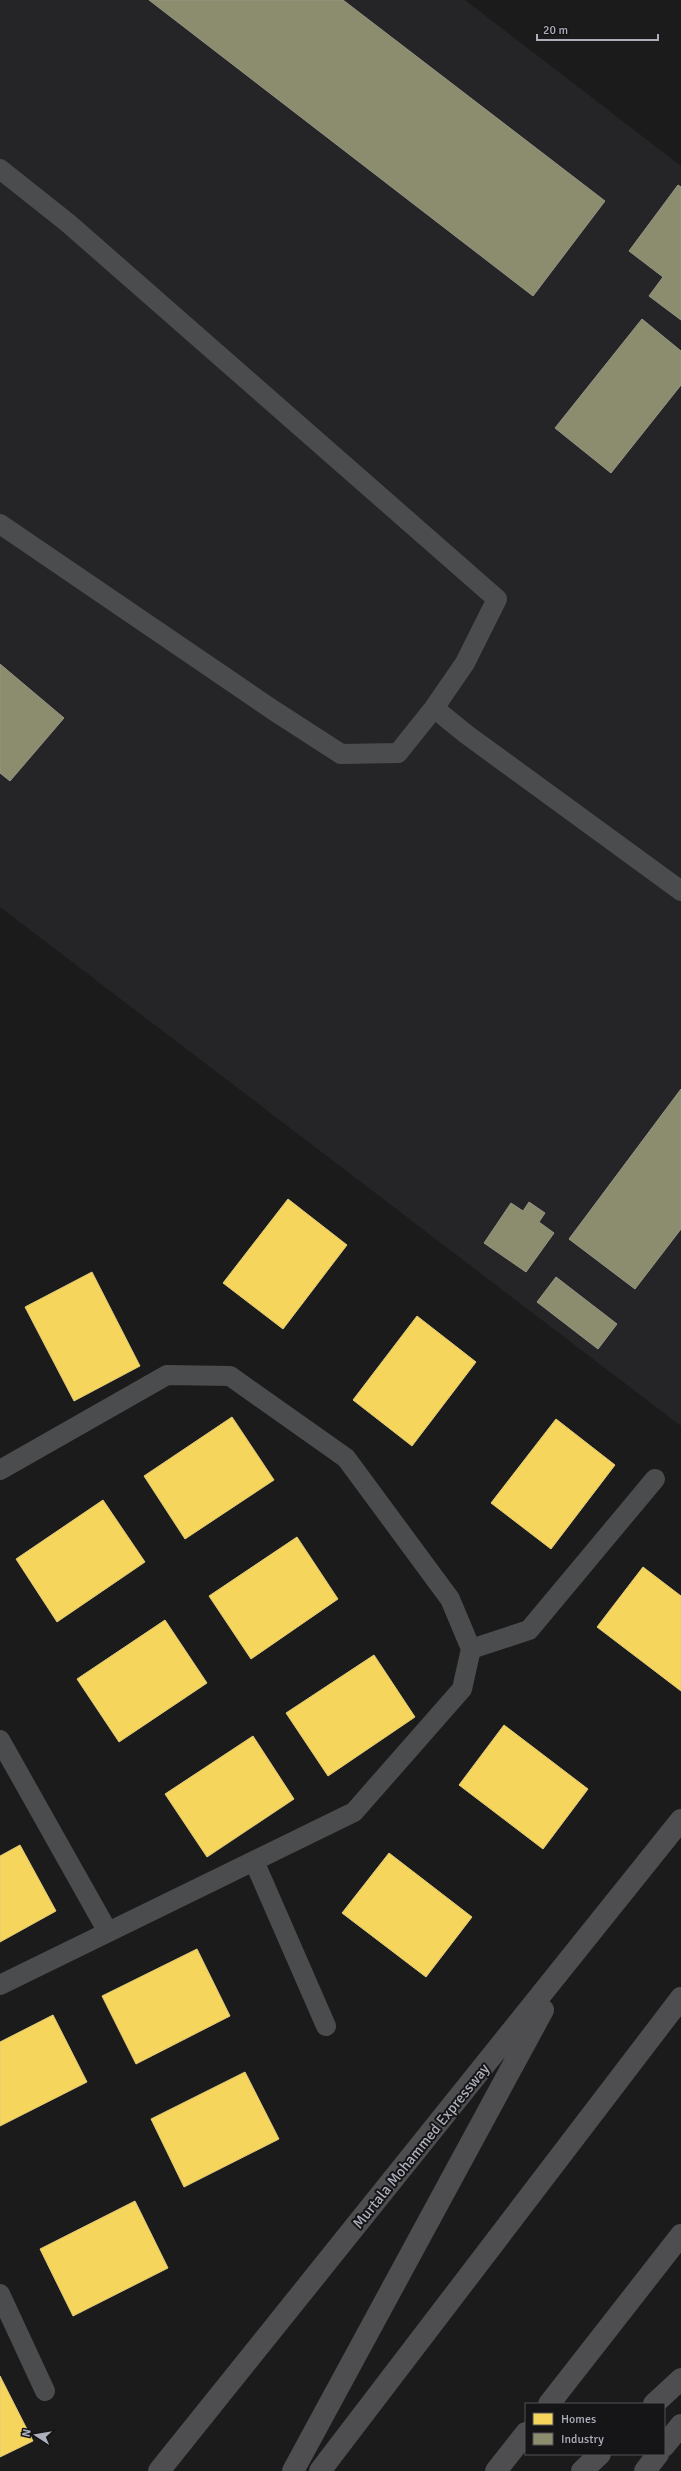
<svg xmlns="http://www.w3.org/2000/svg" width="681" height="2471" font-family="Signika,sans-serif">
  <rect width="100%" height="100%" fill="#1b1b1b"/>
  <path fill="#252527" d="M0,0H465L681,166V1426L0,907Z"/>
  <path fill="#f6d55c" stroke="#e0ca78" d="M288,1199L347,1245L283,1329L223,1283Z
    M92,1272L140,1366L74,1401L25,1307Z
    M417,1316L476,1362L412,1446L353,1400Z
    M232,1417L274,1480L185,1539L144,1476Z
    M556,1419L615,1465L551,1549L491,1503Z
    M103,1500L145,1562L57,1622L16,1559Z
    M297,1537L338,1599L251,1659L209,1596Z
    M643,1567L681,1596V1691L597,1627Z
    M165,1620L207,1683L119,1742L77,1679Z
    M374,1655L415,1717L328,1776L286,1713Z
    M504,1725L588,1789L543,1849L459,1785Z
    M253,1736L294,1799L207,1857L165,1794Z
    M20,1845L56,1911L0,1942V1856Z
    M389,1853L472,1917L426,1977L342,1913Z
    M197,1949L230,2016L136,2064L102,1996Z
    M53,2015L87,2082L0,2126V2042Z
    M245,2072L279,2139L184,2187L151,2119Z
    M135,2201L168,2268L73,2316L40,2249Z
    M0,2376L33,2441L0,2457Z"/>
  <path fill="#8c8c6e" stroke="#969685" d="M149,0H343L605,201L533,296Z
    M678,185L681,187V320L649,296L663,277L629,251Z
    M642,319L681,351V385L611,473L555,428Z
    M0,664L64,718L10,781L0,773Z
    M681,1089V1229L635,1289L569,1239Z
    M529,1202L545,1213L539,1222L554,1233L526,1272L484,1243L511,1203L523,1211Z
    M556,1277L617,1324L598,1349L537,1302Z"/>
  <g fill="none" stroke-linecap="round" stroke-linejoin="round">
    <path stroke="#4b4c4e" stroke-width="20" d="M0,169L68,223L497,599L465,663L434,708L398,753L341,754L273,710L0,524
      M434,708L466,734L681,891
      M0,1470L167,1375L230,1376L346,1458L450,1599L471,1649L462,1689L354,1812L0,1985
      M471,1649L529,1630L655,1479
      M0,1740L108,1932
      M254,1861L326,2026
      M0,2294L45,2391"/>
    <path stroke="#4e4e51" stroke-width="22" d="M549,2404L681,2235
      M654,2404L681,2379
      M664,2446L681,2425
      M159,2471L681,1820
      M293,2471L543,2010
      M320,2471L681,1998
      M496,2471L526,2433
      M582,2471L600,2454
      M645,2471L658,2454"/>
  </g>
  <g text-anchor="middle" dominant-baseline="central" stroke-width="4" stroke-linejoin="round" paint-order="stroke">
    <g font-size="15" fill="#adafbb" stroke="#151517">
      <text transform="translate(421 2146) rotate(-51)">Murtala Mohammed Expressway</text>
    </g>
  </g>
  <rect x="525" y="2403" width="140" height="52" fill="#151517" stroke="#525359"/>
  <rect x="533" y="2413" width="20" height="12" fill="#f6d55c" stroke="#525359"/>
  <text x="561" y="2423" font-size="12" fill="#adafbb">Homes</text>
  <rect x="533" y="2433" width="20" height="12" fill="#8c8c6e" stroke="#525359"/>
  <text x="561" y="2443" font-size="12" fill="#adafbb">Industry</text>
  <g transform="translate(36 2435) rotate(282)" stroke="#151517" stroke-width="3" paint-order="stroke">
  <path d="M0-3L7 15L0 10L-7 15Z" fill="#adafbb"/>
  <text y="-6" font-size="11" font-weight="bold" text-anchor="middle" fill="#adafbb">N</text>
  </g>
  <path d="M537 34v6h121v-6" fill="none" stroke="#adafbb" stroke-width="2"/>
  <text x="543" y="34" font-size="12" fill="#adafbb" stroke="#151517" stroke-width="3" paint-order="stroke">20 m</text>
</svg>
